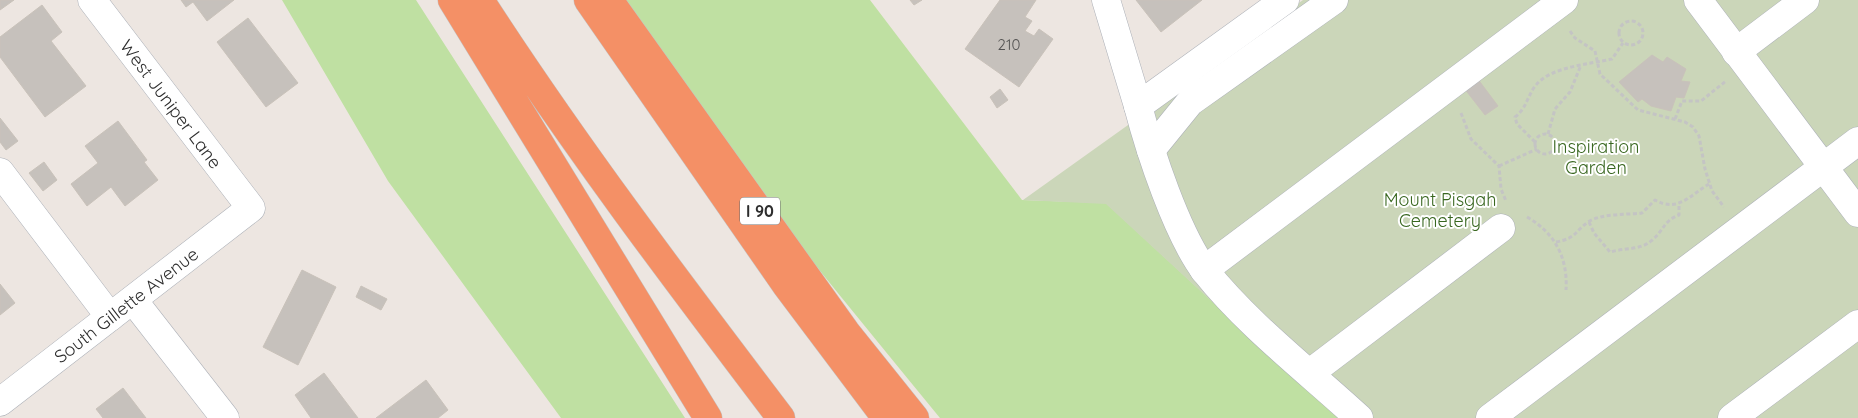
<svg xmlns="http://www.w3.org/2000/svg" width="1858" height="418" font-family="Quicksand,sans-serif">
  <rect width="100%" height="100%" fill="#ede6e1"/>
  <path fill="#bfe0a2" d="M282,0H416L685,418H561L388,181Z
    M617,0H870L1022,200L1106,203L1338,418H940C829,282 715,146 617,0Z"/>
  <path fill="#cbd6b9" d="M1303,0H1858V418H1338L1106,204L1023,200Z"/>
  <path fill="#c6c1bc" stroke="#c9c2ba" d="M0,0H14L0,10Z
    M181,0H234L207,21L193,2L186,7Z
    M910,0H922L914,5Z
    M1000,0H1036L1025,17L1032,21L1025,31L1034,36L1039,29L1053,39L1019,87L965,49Z
    M1136,0H1202L1161,32Z
    M42,5L62,32L51,41L86,86L45,117L0,57V37Z
    M248,18L298,83L266,107L217,42Z
    M1652,55L1663,62L1667,57L1686,69L1681,81L1690,82L1684,98L1676,97L1671,111L1651,106L1642,99L1638,102L1619,82Z
    M1477,78L1498,106L1485,115L1464,88Z
    M1000,89L1008,100L997,108L990,97Z
    M0,118L18,141L6,150L0,142Z
    M118,121L147,160L144,162L158,180L125,206L111,187L87,206L71,184L98,163L85,146Z
    M44,162L57,180L43,191L29,173Z
    M302,270L336,287L298,365L263,347Z
    M0,284L15,303L0,315Z
    M361,286L387,299L381,310L356,297Z
    M324,373L358,418H311L295,395Z
    M426,380L448,410L438,418H376Z
    M123,388L146,418H103L96,409Z"/>
  <g fill="none" stroke-linecap="round" stroke-linejoin="round">
    <defs>
      <g id="minor">
        <path d="M1106,0L1138,106L1285,0"/>
        <path d="M1698,0L1858,213"/>
        <path d="M1736,52L1805,0"/>
        <path d="M1138,106C1150,152 1177,234 1205,271C1247,324 1309,372 1359,418"/>
        <path d="M1151,150L1190,102L1334,0"/>
        <path d="M0,172L110,317"/>
        <path d="M1204,270L1564,0"/>
        <path d="M133,300L225,418"/>
        <path d="M1310,373L1501,228"/>
        <path id="s1" d="M0,402L251,208L92,0"/>
        <path d="M1490,418L1858,141"/>
        <path d="M1732,418L1858,324"/>
      </g>
      <path id="highway" d="M452,0L708,418
        M480,0C573,144 677,281 781,418
        M588,0L786,285L886,418
        M609,0L846,332L915,418"/>
    </defs>
    <use href="#minor" stroke="#adb1b8" stroke-width="29"/>
    <use href="#highway" stroke="#c4c4c4" stroke-width="29"/>
    <path stroke="#c4c4c4" stroke-width="3" stroke-dasharray="4 2.5" stroke-linecap="butt" d="M1619 33a12 12 0 1 1 24 0a12 12 0 1 1-24 0Z
      M1570,31L1575,38L1595,51L1600,74L1638,110L1685,122L1693,127L1699,136L1705,169L1712,191L1724,207
      M1461,113L1471,139L1499,166L1501,189L1506,201
      M1675,119L1682,101H1701L1726,81
      M1535 144a10 10 0 1 1 20 0a10 10 0 1 1-20 0Z
      M1548,134L1555,109L1570,92L1581,65
      M1535,142L1517,124L1515,117C1527,108 1527,96 1536,85C1550,67 1590,64 1612,59L1623,43
      M1499,166L1537,149
      M1527,217C1555,233 1568,258 1566,290
      M1589,222L1594,233L1610,252C1623,248 1641,250 1651,241C1664,231 1663,221 1679,215V205
      M1556,242C1577,238 1574,232 1588,222C1602,213 1626,215 1642,213L1655,200C1678,213 1690,195 1709,184"/>
    <use href="#minor" stroke="#fff" stroke-width="28"/>
    <use href="#highway" stroke="#f49066" stroke-width="28"/>
  </g>
  <g text-anchor="middle" dominant-baseline="central" stroke-width="4" stroke-linejoin="round" paint-order="stroke">
    <g font-size="15" fill="#535251">
      <text x="1009" y="44">210</text>
    </g>
    <rect fill="#fff" stroke="#6c6c6c" stroke-width="1" x="740" y="197.5" width="40" height="27" rx="4"/>
    <g font-size="16" font-weight="bold" fill="#2d2d2d">
      <text x="760" y="211">I 90</text>
    </g>
    <g font-size="18" fill="#2d2d2d" stroke="#fff">
      <text transform="translate(171 104) rotate(53)">West Juniper Lane</text>
      <text stroke="none"><textPath href="#s1" startOffset="159">South Gillette Avenue</textPath></text>
    </g>
    <g font-size="18" fill="#396720" stroke="#fff">
      <text x="1596" y="146">Inspiration<tspan x="1596" dy="21">Garden</tspan></text>
      <text x="1440" y="199">Mount Pisgah<tspan x="1440" dy="21">Cemetery</tspan></text>
    </g>
  </g>
</svg>
